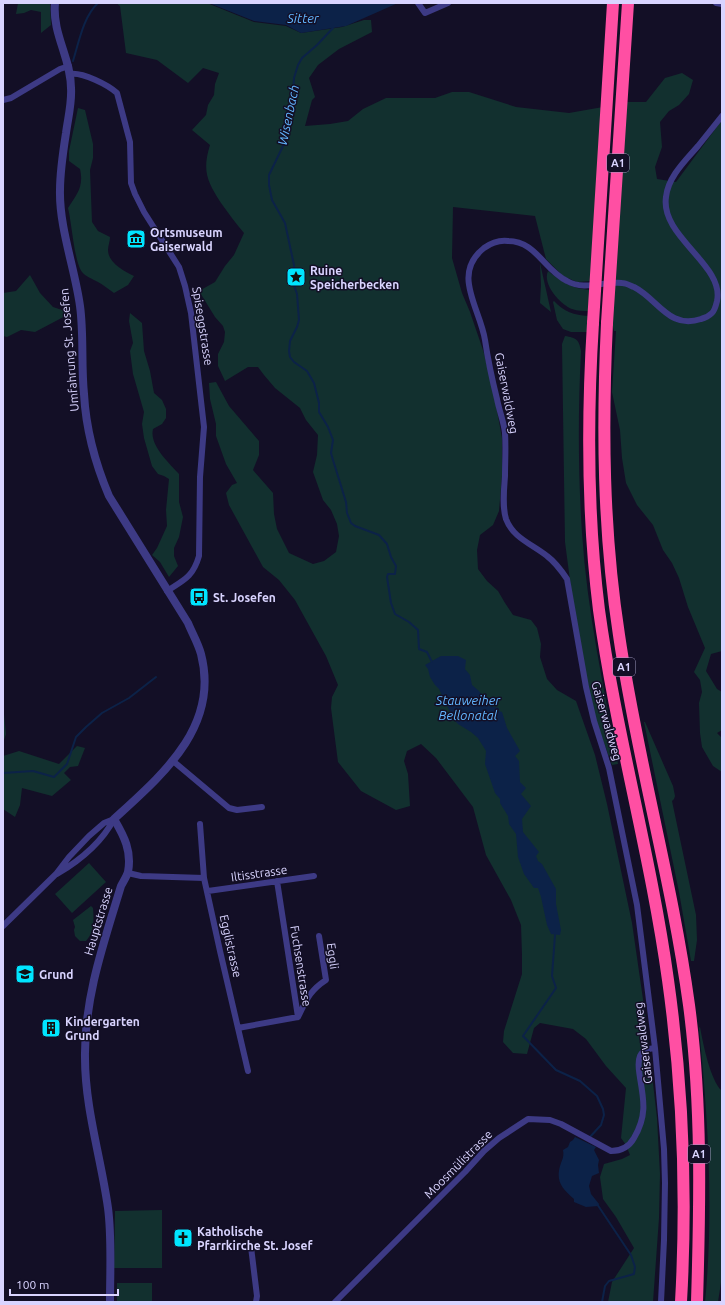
<svg xmlns="http://www.w3.org/2000/svg" width="725" height="1305" font-family="Ubuntu,sans-serif">
  <rect width="100%" height="100%" fill="#130f26"/>
  <path fill="#12302f" d="M18,3H50L51,25L41,33V12L31,10L24,13L16,14Z
    M116,3H207L254,22L286,26L301,33L342,27L364,20H371L372,32L339,49L318,65L309,78L315,97L312,100L305,126L330,124L348,121L363,109L386,98H435L452,92H469L516,107L569,113L603,107L592,281L577,282L563,276L546,259L535,216L453,207L452,258L462,293L470,312L484,353L496,405L502,438V476L499,511L493,525L480,535L477,550L478,569L487,581L498,591L505,603L513,615L531,620L537,628L541,644L540,657L547,679L557,690L576,701L595,755L607,804L632,923L645,1013L657,1118L660,1174L659,1218L653,1302H608L612,1282L634,1248L616,1217L603,1199L600,1177L604,1164L622,1159L630,1155L626,1145L621,1138L626,1088L606,1066L586,1039L573,1029L540,1023L534,1028L527,1054L513,1053L503,1042L504,1031L522,974V955L521,925L511,900L486,855L473,807L436,758L421,744L407,751L404,761L408,774L410,806L396,810L361,791L338,762L331,708L332,697L338,685L326,656L295,600L279,580L263,567L229,505L226,493L232,485L237,483L226,464L216,436V424L210,399L209,383L216,382L229,406L259,441V455L253,470L273,493L274,514L277,529L289,553L313,564L324,561L336,552L339,536L337,524L331,510L323,500L313,472L317,455L318,435L306,420L300,408L275,388L264,375L258,367H248L225,381L218,366V354L224,342L225,332L223,326L215,317L199,291L215,282L225,266L234,255L244,233C236,224 229,214 221,203C207,181 202,171 210,145L192,130L206,115L208,105L214,95L215,84L219,73L203,68L188,83L157,60L126,53L120,6Z
    M682,73L693,80L689,94L679,105L669,111L660,122L662,147L655,167L657,179L676,182L722,120V651L711,654L706,671L717,689L722,692V730L717,733L722,738V772L713,766L702,747L700,733L699,703L702,692L700,680L694,672L705,648L688,607L679,578L672,563L663,550L653,525L637,505L626,483L622,458L620,430L612,392L616,331H614L611,320L625,102H646L665,78Z
    M78,108L85,110L93,144V158L90,170L92,222L98,231L110,237C110,241 108,246 108,250C108,263 124,271 134,276L128,285L114,293C108,289 104,285 98,282C93,279 86,277 82,272C74,261 72,224 68,208C77,194 84,187 80,169L69,161V151Z
    M540,263L551,312L540,303L541,285Z
    M548,271C564,283 570,288 590,290L588,311C583,311 578,311 572,309C560,304 542,284 548,271Z
    M30,275L40,293L53,307L71,313L35,332L21,330L7,337L3,336V293L16,291Z
    M554,301C564,312 574,315 588,316L587,332H571L563,329L557,320L553,302Z
    M130,313L142,323L144,351L150,371L154,393L162,400L166,409V418L162,424L153,429C149,445 169,463 179,474V502L183,517L179,537L174,548V556L178,566L169,577L160,562L152,555L157,548L167,526L166,510L169,479L164,476L158,474L152,466L144,438L142,424L144,412L133,374L130,351L133,343L129,321Z
    M565,336C576,338 579,339 581,351C578,411 578,473 582,533C587,611 604,688 618,764L612,765L596,721L588,689L571,588L565,542L562,344Z
    M3,704L6,734L3,743Z
    M644,722H645L673,786L675,796L674,799L672,801L696,915L697,940L694,961H691L679,892Z
    M77,746L85,748L78,766L70,767L64,773L71,780L52,796L22,788L20,805L15,817L3,809V756L19,751L59,764Z
    M89,863L106,882L72,913L55,894Z
    M91,906L93,908C94,919 94,933 86,941H80L75,936L74,930L75,927L73,920Z
    M700,1027C703,1043 710,1080 722,1091V1276L718,1302H705C714,1211 708,1118 699,1028Z
    M162,1210V1268H114L115,1211Z
    M117,1283H152V1302H117Z"/>
  <path fill="#0c2248" d="M209,3H398L346,26L301,33L286,25L254,21Z
    M441,656H458L466,660L465,669L470,675L472,685L479,691L489,706L499,708V711L502,712L507,728L520,751L515,756L519,761L520,782L526,788L521,794L531,806L522,819L523,832L539,852L536,856L538,861L542,864L556,889V904L561,930L560,935L551,934L547,925L541,897L538,888H534L524,874L518,857L516,834L509,824L508,816L500,803V799L495,793L485,764L486,751L478,738L471,732L458,724L454,720L439,689L435,685L430,677L428,669L425,665Z
    M575,1137L596,1147L594,1150L599,1160L598,1165L599,1173L592,1176L589,1186L591,1194L599,1204L598,1206L586,1207L574,1202V1199C561,1188 555,1180 561,1163C563,1158 564,1155 563,1150L568,1147L570,1142L573,1140Z"/>
  <g fill="none" stroke-linecap="round" stroke-linejoin="round">
    <path stroke="#0c2248" stroke-width="2" d="M87,3H92
      M333,28L317,45L302,58L298,65L294,78L293,94L286,118L283,146L269,175V185L272,200L285,223L294,265V285L297,294L299,320L297,327L290,341L289,351L290,357L294,362L307,371L314,383L319,403V412L328,427L333,440L331,453L333,460L346,502L347,513L351,523L355,526L379,535L387,544L391,557L396,566L395,574H388L387,577L391,603L395,614L409,622L418,630L419,649L427,652L432,662
      M73,61C79,42 83,17 98,3
      M3,773L33,771L54,777L67,764L76,737L86,727L102,713L129,698L156,677
      M555,935L552,976L556,988L523,1036L556,1070L580,1081L597,1096L603,1109L604,1115L601,1125L589,1138
      M597,1204L631,1255L635,1267L634,1274L609,1281L605,1286L602,1302"/>
    <path stroke="#3d3a85" stroke-width="6" d="M418,3L425,13L448,3
      M716,3L722,4
      M70,74C83,72 108,85 117,93L130,142L131,183L135,194L144,212L179,267L185,286L191,313L204,427L200,477L199,556C193,577 184,580 167,591
      M3,100L11,98L60,69L69,66
      M173,761L229,808L237,810L262,807
      M200,824L204,878L220,951L248,1071
      M128,873L141,876L204,878
      M57,874C79,861 102,842 114,819
      M277,881L298,1017
      M208,891L314,876
      M3,926L56,874L69,857L89,836L104,823L114,819
      M298,1017C306,1001 309,991 326,980L319,936
      M238,1028L298,1017
      M251,1247L257,1296L256,1302
      M335,1302L465,1172L484,1151L499,1138L528,1119L550,1120L561,1124L611,1151C622,1151 629,1147 634,1138C647,1116 644,1101 640,1078C639,1070 637,1063 640,1056C643,1049 649,1049 655,1048
      M661,1302L664,1240L665,1183L664,1149L655,1048L637,905L609,768L594,721L586,687L567,579C561,570 555,562 547,556C532,544 513,538 506,519C502,506 504,490 505,476C505,461 506,447 505,433C504,422 499,410 497,399C492,379 488,360 485,340C480,308 451,274 484,248C491,243 500,240 508,241C536,241 544,270 567,281C585,291 603,281 622,283C626,283 631,286 634,287C658,299 669,330 701,319C705,318 709,316 712,313C715,310 716,305 717,301C725,265 660,237 666,197C668,177 685,161 698,146C706,136 714,126 722,116"/>
    <path stroke="#3d3a85" stroke-width="8" d="M55,3C52,34 71,58 71,88C72,103 68,118 66,133C63,152 60,171 60,190C59,227 75,269 80,306C84,335 81,365 84,394C86,430 95,463 109,496L188,623C192,633 198,643 201,654C220,727 162,775 114,819C124,836 132,851 128,872C127,876 123,882 121,886C104,942 84,998 85,1058C85,1108 101,1158 108,1208C112,1238 110,1271 110,1302"/>
    <path stroke="#ff4fa3" stroke-width="12" d="M593,323C587,419 587,514 599,610C616,734 651,856 668,980C683,1087 687,1195 681,1302
      M607,323C602,428 603,531 619,635C637,759 672,880 689,1005C702,1103 700,1203 697,1302"/>
    <path stroke="#ff4fa3" stroke-width="12" d="M593,323L613,3
      M607,323L628,3"/>
  </g>
  <defs>
    <symbol id="museum-square" viewBox="-11 -11 22 22"><rect x="-9" y="-9" width="18" height="18" rx="4" fill="#00e5ff" stroke="#130f26"/><path d="M0-6L6-3V-2H-6V-3ZM-5-1h2V3h-2ZM-1-1h2V3h-2ZM3-1h2V3H3ZM-6 4H6V6H-6Z" fill="#111"/></symbol>
    <symbol id="sight-square" viewBox="-11 -11 22 22"><rect x="-9" y="-9" width="18" height="18" rx="4" fill="#00e5ff" stroke="#130f26"/><path d="M0-6L1.8-2.2L6-1.7L2.9 1.2L3.7 5.4L0 3.3L-3.7 5.4L-2.9 1.2L-6-1.7L-1.8-2.2Z" fill="#111"/></symbol>
    <symbol id="bus-square" viewBox="-11 -11 22 22"><rect x="-9" y="-9" width="18" height="18" rx="4" fill="#00e5ff" stroke="#130f26"/><path d="M-5-6H5V4H4V6H2V4H-2V6H-4V4H-5ZM-3.5-4V0h7V-4ZM-3.5 1.2v1.5H-2V1.2ZM2 1.2v1.5H3.5V1.2Z" fill="#111"/></symbol>
    <symbol id="school-square" viewBox="-11 -11 22 22"><rect x="-9" y="-9" width="18" height="18" rx="4" fill="#00e5ff" stroke="#130f26"/><path d="M0-5L7-2L0 1L-7-2ZM-4 1L0 2.5L4 1V4Q0 6-4 4Z" fill="#111"/></symbol>
    <symbol id="building-square" viewBox="-11 -11 22 22"><rect x="-9" y="-9" width="18" height="18" rx="4" fill="#00e5ff" stroke="#130f26"/><path d="M-4-6H4V6H1V3H-1V6H-4ZM-2.5-4.3h1.7v1.8h-1.7ZM.8-4.3h1.7v1.8H.8ZM-2.5-1h1.7V.8h-1.7ZM.8-1h1.7V.8H.8Z" fill="#111"/></symbol>
    <symbol id="church-square" viewBox="-11 -11 22 22"><rect x="-9" y="-9" width="18" height="18" rx="4" fill="#00e5ff" stroke="#130f26"/><path d="M-1.2-6h2.4v3.5h3.3v2.4h-3.3V6h-2.4V-.1h-3.3v-2.4h3.3Z" fill="#111"/></symbol>
  </defs>
  <g fill-rule="evenodd">
    <use href="#museum-square" x="125" y="228" width="22" height="22"/>
    <use href="#sight-square" x="285" y="266" width="22" height="22"/>
    <use href="#bus-square" x="188" y="586" width="22" height="22"/>
    <use href="#school-square" x="14" y="963" width="22" height="22"/>
    <use href="#building-square" x="40" y="1017" width="22" height="22"/>
    <use href="#church-square" x="172" y="1227" width="22" height="22"/>
  </g>
  <g text-anchor="middle" dominant-baseline="central" stroke-width="3" stroke-linejoin="round" paint-order="stroke">
    <g fill="#130f26" stroke="#9e99be" stroke-width="1">
      <rect x="607" y="154" width="22" height="18" rx="3"/>
      <rect x="613" y="658" width="22" height="18" rx="3"/>
      <rect x="688" y="1145" width="22" height="18" rx="3"/>
    </g>
    <g font-size="11" font-weight="bold" fill="#d9d4ff">
      <text x="618" y="163">A1</text>
      <text x="624" y="667">A1</text>
      <text x="699" y="1154">A1</text>
    </g>
    <g font-size="12" font-weight="bold" fill="#d9d4ff" stroke="#130f26" text-anchor="start">
      <text x="150" y="232">Ortsmuseum<tspan x="150" dy="14">Gaiserwald</tspan></text>
      <text x="310" y="270">Ruine<tspan x="310" dy="14">Speicherbecken</tspan></text>
      <text x="213" y="597">St. Josefen</text>
      <text x="39" y="974">Grund</text>
      <text x="65" y="1021">Kindergarten<tspan x="65" dy="14">Grund</tspan></text>
      <text x="197" y="1231">Katholische<tspan x="197" dy="14">Pfarrkirche St. Josef</tspan></text>
    </g>
    <g font-size="12" fill="#d9d4ff" stroke="#130f26">
      <text transform="translate(203 326) rotate(81)">Spiseggstrasse</text>
      <text transform="translate(69 350) rotate(-95)">Umfahrung St. Josefen</text>
      <text transform="translate(507 393) rotate(79)">Gaiserwaldweg</text>
      <text transform="translate(607 721) rotate(74)">Gaiserwaldweg</text>
      <text transform="translate(259 873) rotate(-8)">Iltisstrasse</text>
      <text transform="translate(98 921) rotate(-73)">Hauptstrasse</text>
      <text transform="translate(231 946) rotate(77)">Egglistrasse</text>
      <text transform="translate(333 956) rotate(82)">Eggli</text>
      <text transform="translate(301 966) rotate(81)">Fuchsenstrasse</text>
      <text transform="translate(643 1043) rotate(-97)">Gaiserwaldweg</text>
      <text transform="translate(458 1164) rotate(-45)">Moosmülistrasse</text>
    </g>
    <g font-size="13" font-style="italic" fill="#62b6ff" stroke="#130f26">
      <text x="303" y="18">Sitter</text>
      <text transform="translate(288 115) rotate(-78)">Wisenbach</text>
      <text x="468" y="700">Stauweiher<tspan x="468" dy="15">Bellonatal</tspan></text>
    </g>
  </g>
  <rect width="725" height="1305" fill="none" stroke="#d9d4ff" stroke-width="8"/>
  <path d="M10 1289v6h108v-6" fill="none" stroke="#d9d4ff" stroke-width="2"/>
  <text x="16" y="1289" font-size="12" fill="#d9d4ff" stroke="#130f26" stroke-width="3" paint-order="stroke">100 m</text>
</svg>
